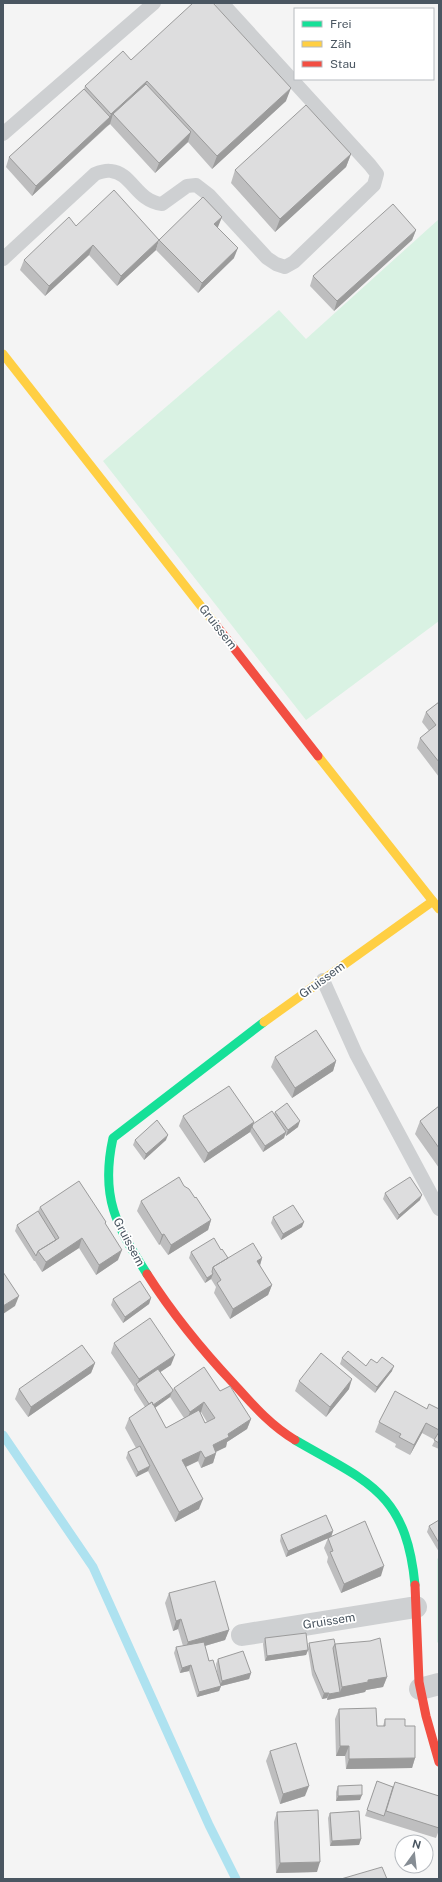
<svg xmlns="http://www.w3.org/2000/svg" width="442" height="1882" font-family="'Public Sans',sans-serif">
  <rect width="100%" height="100%" fill="#f4f4f4"/>
  <path fill="#d9f2e3" d="M439,219V621L306,720L103,461L279,310L306,339Z
    M439,1557V1644L437,1642V1559Z"/>
  <g fill="none" stroke-linecap="round" stroke-linejoin="round">
    <path stroke="#aee2f0" stroke-width="9" d="M3,1435L93,1567L209,1825L236,1879"/>
    <path stroke="#ced0d2" stroke-width="14" d="M3,134L154,3
      M3,259L95,174C100,172 106,170 111,171C132,173 136,201 162,204L187,186L196,185L209,195L267,258L276,264L285,267L294,262L374,185L377,174L370,165L222,3
      M323,980L356,1054L439,1209"/>
    <path stroke="#ced0d2" stroke-width="22" d="M242,1635L416,1607
      M420,1689L439,1684"/>
    <path stroke="#16e098" stroke-width="9" d="M147,1274C116,1225 100,1197 113,1138L264,1022
      M295,1440C367,1482 406,1491 415,1585"/>
    <path stroke="#ffcf43" stroke-width="9" d="M3,354L215,624
      M318,756L439,909
      M264,1022L433,901"/>
    <path stroke="#f24e42" stroke-width="9" d="M215,624L318,756
      M147,1274C172,1313 202,1350 234,1384C253,1405 270,1425 295,1440
      M415,1585L419,1682L426,1716L439,1762"/>
  </g>
  <path fill="#bebebf" fill-rule="evenodd" d="M131,60L286,101L212,169L188,142L155,173L110,124L32,196L6,167L9,157L84,89L85,86Z
    M351,154L346,167L275,232L231,183L235,170Z
    M222,217L217,227L234,258L198,293L156,250L159,240Z
    M76,226L156,250L117,286L89,255L45,296L20,270L24,260Z
    M416,230L412,240L334,311L310,286L313,276Z
    M439,702V777L417,748L420,738L429,731L422,722L426,712Z
    M275,1057L336,1061L333,1071L292,1098L271,1067Z
    M439,1106V1168L415,1134L420,1121Z
    M275,1112L298,1127L286,1136L285,1134L284,1138L263,1152L250,1132L204,1163L179,1126L183,1116L254,1122L253,1124L274,1114Z
    M135,1140H166L144,1160L133,1145Z
    M184,1186L195,1198L211,1220L208,1230L168,1255L160,1244L159,1245L137,1211L141,1201Z
    M385,1193L420,1200L397,1220L383,1199Z
    M40,1207L105,1224L118,1260L96,1275L79,1248L42,1272L35,1261H34L15,1231L17,1225L38,1211Z
    M273,1217L302,1227L281,1240L271,1223Z
    M221,1250L228,1258H262L260,1266L272,1285L268,1295L230,1319L214,1293L216,1287L211,1279L205,1283L189,1258L191,1252Z
    M151,1298L149,1304L123,1323L111,1305L113,1299Z
    M114,1343L171,1365L160,1372L173,1390L174,1388L220,1391L251,1419L247,1429L227,1442L226,1447L216,1452V1453L213,1463L201,1468L198,1461L186,1467L199,1509L175,1522L148,1471L136,1477L126,1458L128,1452L136,1448L125,1428L129,1418L145,1407L134,1390V1387L111,1353ZM170,1397L184,1418L166,1428L155,1408ZM201,1412L207,1422L205,1423L200,1413Z
    M342,1358L366,1366L377,1363L392,1371L375,1393L340,1364Z
    M95,1363L91,1373L28,1417L15,1399L19,1389Z
    M299,1381L349,1389L326,1417L295,1391Z
    M427,1409H439V1449L432,1446L435,1440L422,1433L410,1455L395,1447L396,1444L375,1432L379,1422Z
    M439,1520V1552L427,1532L429,1526Z
    M333,1531L331,1537L381,1576L341,1593L327,1562L328,1557L324,1548L328,1538L286,1557L280,1541L281,1535Z
    M169,1593L229,1630L225,1640L205,1646L209,1661L218,1678L216,1664L218,1659L251,1673L249,1679L221,1686L219,1691L197,1697L189,1671L180,1673L174,1653L176,1647L183,1646L178,1629L173,1631L165,1603Z
    M265,1638L308,1648L309,1643L335,1644L387,1677L383,1687L366,1690L365,1692L338,1698L327,1700V1698L322,1699L312,1675L308,1650L306,1655L265,1661L263,1644Z
    M339,1709L377,1726H383L385,1719L405,1726L415,1758L412,1768L346,1769L345,1756H336L335,1719Z
    M270,1751L305,1796L280,1804L266,1761Z
    M377,1781L393,1787L439,1796V1830L436,1838L365,1816Z
    M338,1786L360,1800L336,1801V1792Z
    M277,1812L317,1872L276,1873L274,1822Z
    M330,1813L361,1839L359,1845L330,1846L328,1818Z"/>
  <path fill="#9b9b9b" d="M147,81L142,94L113,114L110,124L106,127L111,114Z
    M291,88L286,101L212,169L217,156Z
    M110,117L106,127L32,196L36,186Z
    M191,132L188,142L155,173L159,163Z
    M351,154L346,167L275,232L280,219Z
    M222,217L218,227L211,234L214,224Z
    M416,230L412,240L334,311L337,301Z
    M159,240L156,250L117,286L121,276Z
    M93,245L89,255L45,296L49,286Z
    M238,248L234,258L198,293L202,283Z
    M336,1061L333,1071L292,1098L295,1088Z
    M300,1121L298,1127L286,1136L288,1130Z
    M254,1122L250,1132L204,1163L208,1153Z
    M286,1132L284,1138L263,1152L265,1146Z
    M168,1135L166,1140L144,1160L146,1154Z
    M422,1195L420,1200L397,1220L399,1215Z
    M211,1220L208,1230L168,1255L171,1245Z
    M304,1222L302,1227L281,1240L283,1234Z
    M164,1234L160,1244L159,1245L162,1235Z
    M82,1238L79,1248L42,1272L46,1262Z
    M122,1250L118,1260L96,1275L99,1265Z
    M262,1258L259,1268L257,1261Z
    M213,1274L211,1279L205,1283L207,1278Z
    M272,1285L268,1295L230,1319L233,1309Z
    M19,1296L15,1306L3,1314V1306Z
    M151,1298L149,1304L123,1323L125,1317Z
    M175,1355L171,1365L138,1387L137,1386L139,1379Z
    M95,1363L91,1373L28,1417L31,1407Z
    M394,1366L392,1371L375,1393L377,1387Z
    M352,1379L349,1389L326,1417L330,1407Z
    M172,1392L170,1397L149,1412L151,1407Z
    M204,1402L201,1412L186,1422L190,1412Z
    M251,1419L247,1429L227,1442L226,1447L209,1455L213,1445L228,1434Z
    M426,1423L422,1433L410,1455L414,1445Z
    M201,1451L198,1461L179,1470L182,1460Z
    M216,1453L213,1463L201,1468L205,1458Z
    M150,1466L148,1471L136,1477L138,1472Z
    M203,1499L199,1509L175,1522L179,1512Z
    M333,1531L331,1537L286,1557L288,1551Z
    M384,1566L381,1576L341,1593L344,1584Z
    M181,1619L178,1629L173,1631L176,1621Z
    M229,1630L225,1640L184,1652L188,1642Z
    M308,1650L306,1655L265,1661L267,1656Z
    M191,1665L189,1671L180,1673L182,1668Z
    M251,1673L249,1679L221,1686L219,1691L197,1697L199,1692L220,1686L222,1681Z
    M387,1677L383,1687L366,1690L365,1692L327,1700L329,1694L340,1692L342,1687L368,1680Z
    M324,1693H329L327,1698L322,1699Z
    M340,1746H349L345,1756H336Z
    M415,1758L412,1768L346,1769L349,1759Z
    M309,1786L305,1796L280,1804L283,1794Z
    M362,1795L360,1800L336,1801L338,1796Z
    M361,1839L359,1845L330,1846L332,1841Z
    M320,1862L317,1872L276,1873L280,1863Z"/>
  <path fill="#ddddde" stroke="#9b9b9b" d="M193,3H213L291,88L217,156L147,81L111,114L85,86L123,51L131,60Z
    M146,84L191,132L159,163L113,114Z
    M84,89L110,117L36,186L9,157Z
    M306,105L351,154L280,219L235,170Z
    M114,190L159,240L121,276L93,245L49,286L24,260L69,217L76,226Z
    M203,197L222,217L214,224L238,248L202,283L159,240Z
    M393,204L416,230L337,301L313,276Z
    M439,702V762L420,738L436,725L426,712Z
    M316,1030L336,1061L295,1088L275,1057Z
    M229,1086L254,1122L208,1153L183,1116Z
    M287,1103L300,1121L288,1130L275,1112Z
    M439,1106V1148L420,1121Z
    M272,1111L286,1132L265,1146L252,1127L253,1124Z
    M157,1120L168,1135L146,1154L135,1140Z
    M179,1177L184,1186L189,1189L195,1198L196,1197L211,1220L171,1245L164,1234L162,1235L141,1201Z
    M410,1177L422,1195L399,1215L385,1193Z
    M79,1181L106,1222L105,1223L122,1250L99,1265L82,1238L46,1262L38,1251L59,1238L40,1207Z
    M293,1205L304,1222L283,1234L273,1217Z
    M38,1211L56,1240L38,1251L36,1256L17,1225Z
    M214,1238L221,1250L222,1249L228,1258L213,1267L212,1272L213,1274L207,1278L191,1252Z
    M253,1243L262,1258L257,1261L272,1285L233,1309L217,1283L221,1280L213,1267Z
    M3,1272L19,1296L3,1306Z
    M140,1281L151,1298L125,1317L113,1299Z
    M150,1318L175,1355L139,1379L114,1343Z
    M82,1345L95,1363L31,1407L19,1389Z
    M348,1351L366,1366L371,1359L377,1363L382,1357L394,1366L377,1387L342,1358Z
    M321,1353L352,1379L330,1407L299,1381Z
    M204,1367L220,1391L230,1386L251,1419L228,1434L229,1437L213,1445L216,1453L205,1458L201,1451L182,1460L203,1499L179,1512L129,1418L152,1402L166,1428L199,1410L205,1423L215,1418L204,1402L190,1412L174,1388Z
    M158,1369L173,1390L172,1392L153,1405L152,1402L149,1404L136,1384Z
    M395,1391L427,1409L429,1404L439,1409V1430L426,1423L414,1445L399,1437L401,1434L379,1422Z
    M439,1432V1443L434,1440Z
    M140,1446L150,1466L138,1472L128,1452Z
    M326,1515L333,1531L288,1551L281,1535Z
    M439,1520V1543L429,1526Z
    M365,1521L384,1566L344,1584L330,1552L333,1551L328,1538Z
    M215,1581L229,1630L188,1642L181,1619L176,1621L169,1593Z
    M306,1633L308,1650L267,1656L265,1638Z
    M380,1638L387,1677L368,1680V1682L342,1687L335,1644L370,1641Z
    M334,1639L335,1644L333,1648L340,1692L329,1694V1693H324L314,1670L309,1643Z
    M204,1642L209,1661L213,1660L221,1686L199,1692L191,1665L182,1668L176,1647Z
    M243,1651L251,1673L222,1681L218,1659Z
    M376,1708L377,1726H385V1719H405V1726H415V1758L349,1759V1746H340L339,1709Z
    M296,1743L309,1786L283,1794L270,1751Z
    M377,1781L393,1787L384,1816L367,1810Z
    M395,1782L439,1796V1828L386,1811Z
    M362,1785V1795L338,1796V1786Z
    M318,1810L320,1862L280,1863L277,1812Z
    M359,1811L361,1839L332,1841L330,1813Z
    M382,1867L387,1879H341Z"/>
  <g text-anchor="middle" dominant-baseline="central" stroke-width="3.5" stroke-linejoin="round" paint-order="stroke">
    <g font-size="12" fill="#4a5661" stroke="#fff">
      <text transform="translate(218 627) rotate(52)">Gruissem</text>
      <text transform="translate(322 980) rotate(-36)">Gruissem</text>
      <text transform="translate(129 1242) rotate(62)">Gruissem</text>
      <text transform="translate(329 1621) rotate(-9)">Gruissem</text>
    </g>
  </g>
  <rect width="442" height="1882" fill="none" stroke="#4a5661" stroke-width="8"/>
  <rect x="294" y="8" width="140" height="72" fill="#ffffff" stroke="#b7bbc0"/>
  <rect x="302" y="21" width="20" height="6" fill="#16e098" stroke="#b7bbc0"/>
  <text x="330" y="28" font-size="12" fill="#4a5661">Frei</text>
  <rect x="302" y="41" width="20" height="6" fill="#ffcf43" stroke="#b7bbc0"/>
  <text x="330" y="48" font-size="12" fill="#4a5661">Zäh</text>
  <rect x="302" y="61" width="20" height="6" fill="#f24e42" stroke="#b7bbc0"/>
  <text x="330" y="68" font-size="12" fill="#4a5661">Stau</text>
  <g transform="translate(414 1854) rotate(15)"><circle r="19" fill="#ffffff" stroke="#b7bbc0"/>
  <path d="M0-3L7 15L0 10L-7 15Z" fill="#868d94"/>
  <text y="-6" font-size="11" font-weight="bold" text-anchor="middle" fill="#4a5661">N</text>
  </g>
</svg>
